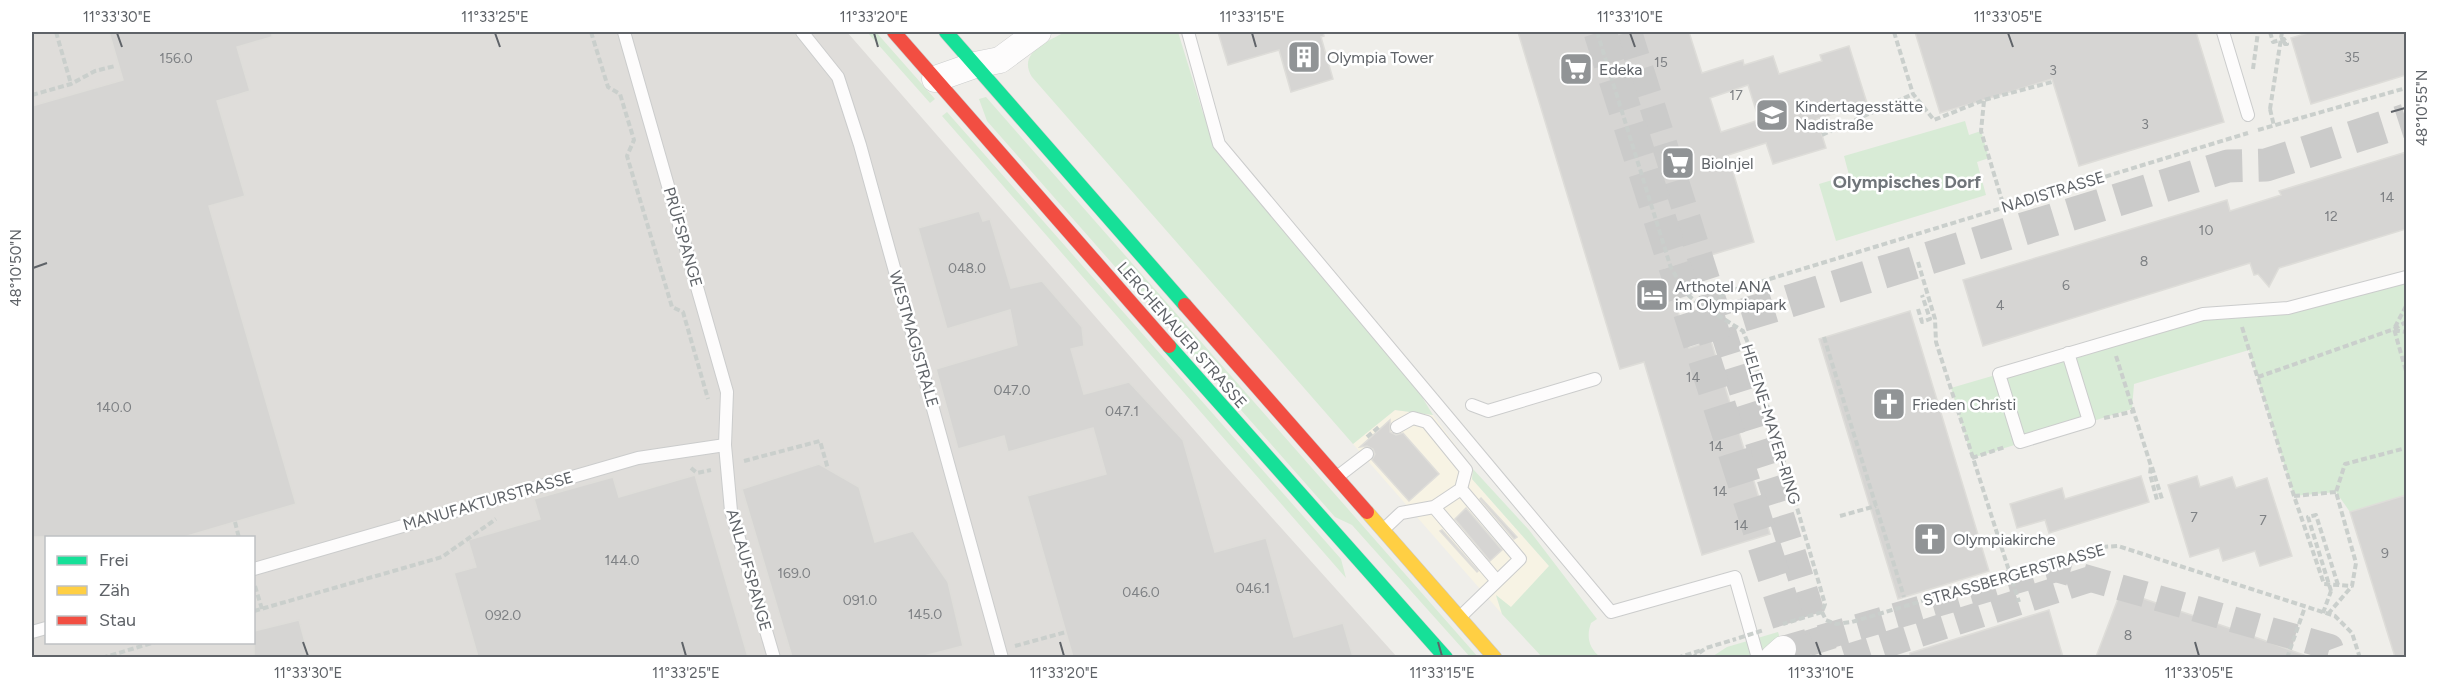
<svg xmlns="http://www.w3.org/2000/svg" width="2438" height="689" font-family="Figtree,sans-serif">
  <rect width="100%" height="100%" fill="#efeeea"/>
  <path fill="#f7f3e4" d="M1395,410L1433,415L1473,469L1472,479L1549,566L1511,608L1496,596L1502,614L1353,444Z"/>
  <path fill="#dfddda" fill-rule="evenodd" d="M32,32H847L1223,463L1397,657H32ZM46,538H254V642H46Z"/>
  <path fill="#d8ebd6" d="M867,32H876L935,99L930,103Z
    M1065,32H1178L1203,113L1419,392L1433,415L1395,410L1353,444L1032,77C1017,53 1047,42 1065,32Z
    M986,97L1478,657H1470L1352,525L1335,517L987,121L979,99Z
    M947,112L1341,559L1346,578L942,116Z
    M1965,121L1969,135L1981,131L1989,158L1977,162L1986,195L1836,241L1819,184L1849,175L1844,156Z
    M2406,277V495L2350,512L2336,492L2294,496L2249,350L2134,384L2132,409L1972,458L1951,388L2203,314L2285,305Z
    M1473,469L1529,530L1597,619L1591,623C1586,637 1589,648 1600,657H1542L1502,614L1496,595L1511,607L1549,566L1472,479Z
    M1778,632L1784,650L1766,657L1710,658L1727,647Z"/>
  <path fill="#d6d5d3" stroke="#deddd9" stroke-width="1.5" fill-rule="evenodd" d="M109,32H272V37L237,47L250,91L217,101L245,196L209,206L296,504L184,537H32V106L123,80Z
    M1218,32H1323L1324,36L1321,37L1333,79L1291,92L1279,50L1228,65Z
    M1518,32H1689L1702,73L1743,60L1744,65L1773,56L1779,74L1822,61L1820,55L1849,46L1867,103L1817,119L1826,148L1773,164L1766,143L1728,155L1754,242L1665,269L1689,348L1711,341L1770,534L1702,555L1644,362L1620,369ZM1748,85L1759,120L1721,132L1710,98Z
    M1915,32H2196L2224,122L2079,166L2052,79L1940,113Z
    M2311,32H2406V75L2311,104L2291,38Z
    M2406,152V229L2279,268L2269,287L2258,274L2254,275L2250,263L1983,346L1963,280L2227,200L2230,211L2281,195L2279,191Z
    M979,211L983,221L990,219L1011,288L1042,281L1082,327L1084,346L1071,349L1084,394L1129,382L1183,440L1215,552L1266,538L1294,637L1343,623L1353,657H1073L1027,496L1106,474L1093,428L1008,452L1004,436L958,449L936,369L1017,345L1010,310L947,329L918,228Z
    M1910,311L1989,571L1898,599L1819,339Z
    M1390,420V432L1396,435L1403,433L1439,474L1409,501L1372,460L1375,454L1373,449L1367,446L1360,447Z
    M819,464L859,487L875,542L913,531L948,582L963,646L920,657H792L742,489Z
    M695,475L748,657H478L454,573L476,567L468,540L540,519L534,499L613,477L619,497Z
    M2141,476L2149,502L2049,533L2045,520L2017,528L2010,504L2062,488L2065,499Z
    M2197,476L2200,487L2232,477L2236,488L2267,478L2292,556L2260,566L2255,551L2223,561L2219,548L2190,557L2168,485Z
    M2406,495V657H2395L2350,512Z
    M1481,498L1517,537L1514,539L1480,499Z
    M1466,508L1502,550L1490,561L1455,519Z
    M1442,530L1478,571L1477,572L1440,531Z
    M2121,591L2241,632L2304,655V657H2096Z
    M2049,610L2063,657H1910V653Z
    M299,620L309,657H254V631Z"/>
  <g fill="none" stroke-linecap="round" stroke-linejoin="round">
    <path stroke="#cbcbca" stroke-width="26" stroke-dasharray="26 13" stroke-linecap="butt" d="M1629,32L1826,658
      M1783,649L2056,569L2330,647L2334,658
      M1845,658L2094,578"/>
    <path stroke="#cbcbca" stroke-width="33" stroke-dasharray="33 16" stroke-linecap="butt" d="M1600,32L1800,658
      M1695,330L2228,166L2266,165L2406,120"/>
    <defs>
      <path id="lane" d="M624,32L727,392L725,445L731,511L774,658
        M802,32L838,77L860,145L1002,658
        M1188,32L1219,144L1611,612L1735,577L1758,658
        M2223,32L2248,115
        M2068,353L2089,421L2020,442L1999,374L2203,314L2288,308L2406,277
        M1472,405L1488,411L1595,379
        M1397,427L1413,418L1427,422L1466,470L1461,489L1520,559L1460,617
        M1337,477L1367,454
        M1434,507L1497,581
        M1384,529L1401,513L1434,507L1461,489
        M254,569L638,458L725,445
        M32,632L46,628"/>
      <path id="street" d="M935,79L975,65L1000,60L1038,32
        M1773,658L1783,649"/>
      <path id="fast" d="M946,32L1185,305
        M1169,346L1446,658"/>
      <path id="slow" d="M1367,512L1495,658"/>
      <path id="jam" d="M894,32L1169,346
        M1185,305L1367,512"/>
    </defs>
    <use href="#lane" stroke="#cbcccc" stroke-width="14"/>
    <use href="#street" stroke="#cbcccc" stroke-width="27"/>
    <use href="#fast" stroke="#cacacb" stroke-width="15"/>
    <use href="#slow" stroke="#cacacb" stroke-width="15"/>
    <use href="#jam" stroke="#cacacb" stroke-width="15"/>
    <path stroke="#cacfcc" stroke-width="4" stroke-dasharray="6 3" stroke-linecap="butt" d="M56,32L71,84
      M591,32L608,87L620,94L634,140L627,156L672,307L683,312L708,399
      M1597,32L1671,268L1686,293L1695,301L1743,331L1752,353L1825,604L1822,612L1783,624
      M1894,32L1913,94L1934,120L1984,100L2052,82
      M2270,32L2273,42L2284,39L2287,44H2285L2283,40L2281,39
      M2253,69L2258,32
      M32,95L71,84L95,71L115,66
      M1984,101L1981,131L2004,207
      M2270,109L2274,126
      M2258,130L2406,88
      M1822,135L1913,94
      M1918,262L1935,319L1936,342L2019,602
      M2406,306L2394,329L2406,371
      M1704,307L1727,292L2248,133
      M1918,309L1922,322L1930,319L1922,295
      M2242,327L2294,496L2324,584L2352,586
      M2394,330L2406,332
      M1824,337L1904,597
      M2116,356L2151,466L2150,474L2157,500
      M2258,377L2394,329L2406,322
      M2104,418L2135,411
      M1367,437L1380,426
      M1972,458L2005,447
      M744,461L820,441L828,469
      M2152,467L2162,499
      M691,468L697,473L711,470
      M2294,496L2336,492
      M1840,516L1876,506
      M235,522L239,538
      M255,586L262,609
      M254,611L442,557L496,519
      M1822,612L1826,620L1836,624L1852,622L2102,547L2118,546L2335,616L2352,633L2360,658
      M2323,613L2331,591
      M2328,614L2352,586L2356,563L2336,492L2345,464L2406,448
      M1015,646L1066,632
      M102,658L155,642
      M1677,658L1702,650
      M1692,658L1706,648L1736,639
      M2287,658L2305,607"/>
    <use href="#lane" stroke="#fdfcfc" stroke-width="12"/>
    <use href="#street" stroke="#fdfcfc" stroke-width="26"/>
    <use href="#fast" stroke="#16e098" stroke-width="14"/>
    <use href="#slow" stroke="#ffcf43" stroke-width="14"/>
    <use href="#jam" stroke="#f24e42" stroke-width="14"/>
    <path stroke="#cacfcc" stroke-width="4" stroke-dasharray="6 3" stroke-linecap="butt" d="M2270,109L2282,32
      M2331,591L2308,517L2316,515L2338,585
      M1739,638L1764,630"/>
  </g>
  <path fill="none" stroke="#5f6368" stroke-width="2" d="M117,33L122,47M495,33L500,47M874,33L878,47M1252,33L1256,47M1630,33L1635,47M2008,33L2013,47M2391,112L2405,108M33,268L47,263M303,642L308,656M682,642L686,656M1060,642L1064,656M1438,642L1442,656M1816,642L1821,656M2195,642L2199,656"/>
  <defs>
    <symbol id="building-square" viewBox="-11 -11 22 22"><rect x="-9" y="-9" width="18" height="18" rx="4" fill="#919496" stroke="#fff"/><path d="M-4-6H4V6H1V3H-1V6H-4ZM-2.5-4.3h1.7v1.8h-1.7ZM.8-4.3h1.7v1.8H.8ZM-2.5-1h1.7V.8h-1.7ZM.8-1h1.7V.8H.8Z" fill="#fff"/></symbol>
    <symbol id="supermarket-square" viewBox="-11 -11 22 22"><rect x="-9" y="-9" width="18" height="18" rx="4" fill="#919496" stroke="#fff"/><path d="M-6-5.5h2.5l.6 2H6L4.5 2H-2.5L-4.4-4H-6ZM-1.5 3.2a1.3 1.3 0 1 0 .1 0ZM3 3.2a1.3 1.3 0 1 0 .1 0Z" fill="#fff"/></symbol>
    <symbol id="school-square" viewBox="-11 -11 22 22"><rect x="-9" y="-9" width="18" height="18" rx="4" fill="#919496" stroke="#fff"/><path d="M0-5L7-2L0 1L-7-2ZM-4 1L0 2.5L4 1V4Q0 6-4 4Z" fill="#fff"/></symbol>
    <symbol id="hotel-square" viewBox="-11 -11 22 22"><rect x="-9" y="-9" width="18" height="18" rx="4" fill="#919496" stroke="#fff"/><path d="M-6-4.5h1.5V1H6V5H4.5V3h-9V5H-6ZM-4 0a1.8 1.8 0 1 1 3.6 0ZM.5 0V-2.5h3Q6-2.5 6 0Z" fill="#fff"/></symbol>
    <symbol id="church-square" viewBox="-11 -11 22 22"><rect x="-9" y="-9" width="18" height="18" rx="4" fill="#919496" stroke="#fff"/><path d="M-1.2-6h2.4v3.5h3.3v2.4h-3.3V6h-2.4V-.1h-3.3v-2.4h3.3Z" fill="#fff"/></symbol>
  </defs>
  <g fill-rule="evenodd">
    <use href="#building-square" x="1285" y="38" width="38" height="38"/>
    <use href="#supermarket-square" x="1557" y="50" width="38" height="38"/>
    <use href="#school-square" x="1753" y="96" width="38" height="38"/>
    <use href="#supermarket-square" x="1659" y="144" width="38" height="38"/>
    <use href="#hotel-square" x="1633" y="276" width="38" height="38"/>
    <use href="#church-square" x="1870" y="385" width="38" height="38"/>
    <use href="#church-square" x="1911" y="520" width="38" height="38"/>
  </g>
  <g text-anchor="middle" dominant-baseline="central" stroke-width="5" stroke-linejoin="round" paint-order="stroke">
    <g font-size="14" fill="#7e8184">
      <text x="2352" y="57">35</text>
      <text x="176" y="58">156.0</text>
      <text x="1661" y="62">15</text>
      <text x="2053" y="70">3</text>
      <text x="1736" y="95">17</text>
      <text x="2145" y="124">3</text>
      <text x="2387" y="197">14</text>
      <text x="2331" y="216">12</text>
      <text x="2206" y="230">10</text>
      <text x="2144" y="261">8</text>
      <text x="967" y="268">048.0</text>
      <text x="2066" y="285">6</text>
      <text x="2000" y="305">4</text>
      <text x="1693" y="377">14</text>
      <text x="1012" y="390">047.0</text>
      <text x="114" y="407">140.0</text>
      <text x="1122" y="411">047.1</text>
      <text x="1716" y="446">14</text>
      <text x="1720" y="491">14</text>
      <text x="2194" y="517">7</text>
      <text x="2263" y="520">7</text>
      <text x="1741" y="525">14</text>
      <text x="2385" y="553">9</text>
      <text x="622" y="560">144.0</text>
      <text x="794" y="573">169.0</text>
      <text x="1253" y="588">046.1</text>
      <text x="1141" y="592">046.0</text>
      <text x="860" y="600">091.0</text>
      <text x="925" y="614">145.0</text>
      <text x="503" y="615">092.0</text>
      <text x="2128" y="635">8</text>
    </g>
    <g font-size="16" fill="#5f6368" stroke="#fff" text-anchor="start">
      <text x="1327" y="57">Olympia Tower</text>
      <text x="1599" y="69">Edeka</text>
      <text x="1795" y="106">Kindertagesstätte<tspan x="1795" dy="18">Nadistraße</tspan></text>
      <text x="1701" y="163">BioInjel</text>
      <text x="1675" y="286">Arthotel ANA<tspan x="1675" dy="18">im Olympiapark</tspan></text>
      <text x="1912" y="404">Frieden Christi</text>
      <text x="1953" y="539">Olympiakirche</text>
    </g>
    <g font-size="16" fill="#5f6368" stroke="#fff">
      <text transform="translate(2053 192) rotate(-17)">NADISTRASSE</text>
      <text transform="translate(683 237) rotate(74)">PRÜFSPANGE</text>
      <text transform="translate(1182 335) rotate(49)">LERCHENAUER STRASSE</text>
      <text transform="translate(914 339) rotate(74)">WESTMAGISTRALE</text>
      <text transform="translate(1771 424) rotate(73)">HELENE-MAYER-RING</text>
      <text transform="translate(488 501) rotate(-16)">MANUFAKTURSTRASSE</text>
      <text transform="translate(749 570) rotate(74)">ANLAUFSPANGE</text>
      <text transform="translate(2014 575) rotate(-16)">STRASSBERGERSTRASSE</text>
    </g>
    <g font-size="18" font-weight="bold" fill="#70757a" stroke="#fff">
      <text x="1907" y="182">Olympisches Dorf</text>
    </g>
  </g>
  <rect width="2438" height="689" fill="none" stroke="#ffffff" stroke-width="66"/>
  <rect x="45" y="536" width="210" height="108" fill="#ffffff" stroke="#bfc1c3" stroke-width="1.5"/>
  <rect x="57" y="556" width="30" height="9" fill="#16e098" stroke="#bfc1c3" stroke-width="1.5"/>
  <text x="99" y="566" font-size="18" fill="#5f6368">Frei</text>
  <rect x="57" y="586" width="30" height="9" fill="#ffcf43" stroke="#bfc1c3" stroke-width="1.5"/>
  <text x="99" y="596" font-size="18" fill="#5f6368">Zäh</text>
  <rect x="57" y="616" width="30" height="9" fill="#f24e42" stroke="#bfc1c3" stroke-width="1.5"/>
  <text x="99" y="626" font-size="18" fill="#5f6368">Stau</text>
  <rect x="33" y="33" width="2372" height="623" fill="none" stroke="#5f6368" stroke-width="2"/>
  <g font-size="15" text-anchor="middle" fill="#5f6368">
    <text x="117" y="22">11°33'30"E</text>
    <text x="495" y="22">11°33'25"E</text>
    <text x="874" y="22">11°33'20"E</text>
    <text x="1252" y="22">11°33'15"E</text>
    <text x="1630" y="22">11°33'10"E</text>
    <text x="2008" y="22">11°33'05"E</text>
    <text transform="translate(2422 108) rotate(-90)" y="5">48°10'55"N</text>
    <text transform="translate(16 268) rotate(-90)" y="5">48°10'50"N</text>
    <text x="308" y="678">11°33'30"E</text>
    <text x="686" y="678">11°33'25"E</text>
    <text x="1064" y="678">11°33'20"E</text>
    <text x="1442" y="678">11°33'15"E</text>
    <text x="1821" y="678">11°33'10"E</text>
    <text x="2199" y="678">11°33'05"E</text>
  </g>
</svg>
